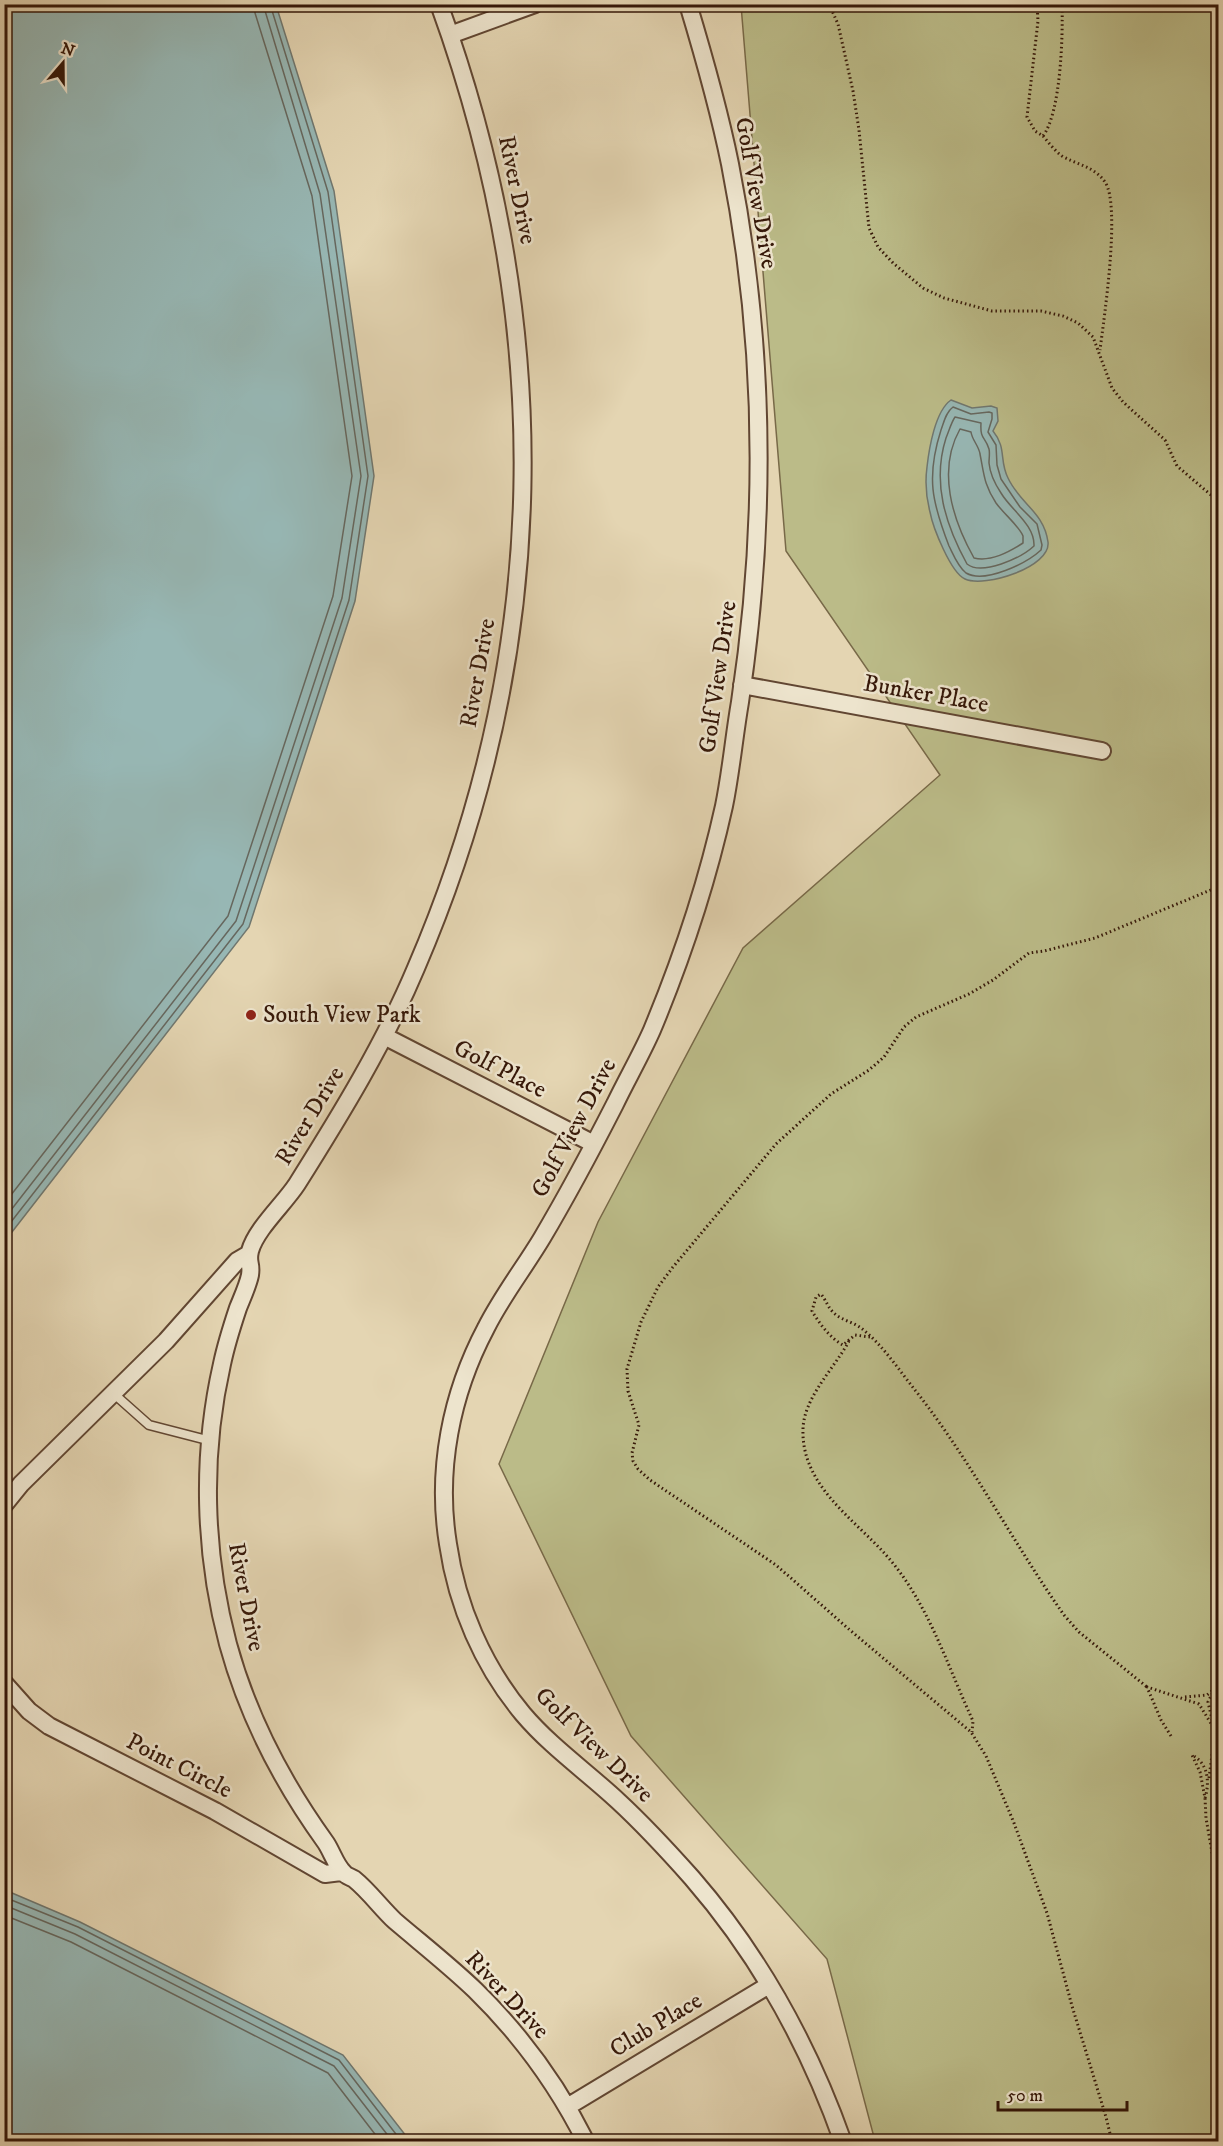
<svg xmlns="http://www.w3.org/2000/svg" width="1223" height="2146" font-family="'IM FELL DW Pica',serif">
  <rect width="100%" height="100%" fill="#e4d5b2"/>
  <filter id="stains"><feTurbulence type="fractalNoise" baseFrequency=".00333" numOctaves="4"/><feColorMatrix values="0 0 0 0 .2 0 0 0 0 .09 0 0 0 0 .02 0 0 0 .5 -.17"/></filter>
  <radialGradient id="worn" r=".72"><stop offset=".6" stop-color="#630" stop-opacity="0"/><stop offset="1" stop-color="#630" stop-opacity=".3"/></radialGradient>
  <path fill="#bb8" stroke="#786948" stroke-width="1.5" d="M741,5H1218V2141H875L827,1959L631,1736L499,1464L598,1222L743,948L940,775L786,551Z"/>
  <path fill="#97b7b4" stroke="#70776f" stroke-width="1.5" d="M5,4L276,5L334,191L374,476L355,601L249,927L5,1241Z
    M951,400L972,408L991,406L997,408L998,421L993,431C1007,448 999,461 1008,478C1020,504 1044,512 1048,542C1051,567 985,588 965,579C951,573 933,528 930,512C926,497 925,482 927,467C929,449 935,411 951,400Z
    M5,1890L80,1922L343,2055L410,2141H5Z"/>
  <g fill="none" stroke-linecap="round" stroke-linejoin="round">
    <path stroke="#66675e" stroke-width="1.5" d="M953,407L971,414L989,412L992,413V419L988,432L996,445L997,465L1001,479L1020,507L1037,524L1042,545L1041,550C1027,563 985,584 966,573C958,567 953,554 949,546C932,502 926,477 941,430C944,422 946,412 953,407Z
      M955,417L981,423C980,440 985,436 989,449C990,453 989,458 989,463C990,474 995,484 1001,493C1011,510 1035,525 1034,546C1021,558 982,576 967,564C945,524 932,482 946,438C949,431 951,423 955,417Z
      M960,429L971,432C972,440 979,446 980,454C984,474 984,485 996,503C1003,513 1019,526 1023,536V543C1009,552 991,562 974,558C952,519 937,470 960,429Z
      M4,1204L228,916L333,596L352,476L312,196L255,13L254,4
      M4,1219L236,921L342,598L361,476L320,194L263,4
      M4,1231L243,924L349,600L368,476L328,192L270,4
      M4,1897L78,1927L339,2060L402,2142
      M4,1905L75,1934L334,2066L393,2142
      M4,1915L71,1942L328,2073L381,2142"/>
    <defs>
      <path id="service" d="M113,1393L149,1425L211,1441"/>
      <path id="minor" d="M439,4C556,326 552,652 416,968C384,1044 341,1114 297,1184C284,1204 256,1229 250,1251C247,1264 252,1262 250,1275C248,1285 242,1298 238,1308C232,1326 226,1345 222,1364C201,1456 204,1554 228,1644C248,1717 282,1782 326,1843C332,1852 336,1866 344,1873C346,1876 351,1877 354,1879C369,1891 381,1908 395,1921C422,1944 450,1966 475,1990C520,2034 558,2086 586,2142
        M688,4C704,57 719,110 730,164C765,341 767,523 740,702C734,737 731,772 724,806C707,883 682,958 652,1030C641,1055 627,1079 615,1104C592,1149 568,1194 542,1238C524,1268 502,1296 486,1328C451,1394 436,1470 448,1544C457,1606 483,1666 523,1714C551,1747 587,1772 618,1801C644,1825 668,1851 692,1878C758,1954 809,2046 843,2142
        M450,35L535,4
        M742,685L1102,751
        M384,1036L594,1144
        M4,1505L21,1484L166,1341L237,1261L249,1254
        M4,1683L29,1711L49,1726L215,1811L325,1874L341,1872
        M567,2107L769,1985"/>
    </defs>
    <use href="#service" stroke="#614632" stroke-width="11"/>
    <use href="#minor" stroke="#614632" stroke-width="20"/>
    <path stroke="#351708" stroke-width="3" stroke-dasharray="1.5 3" stroke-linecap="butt" d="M829,4L838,24L853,91L859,130L869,228L878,247L893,263L923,288L944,298L992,311H1041L1063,316L1078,323L1093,337L1112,388L1123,402L1165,440L1177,466L1218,501
      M1037,4L1038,21L1027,117L1035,131L1043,136C1061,112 1063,35 1062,4
      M1043,136C1049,143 1055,151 1062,156C1077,165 1094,166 1105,182C1121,205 1104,318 1100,350
      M870,1337L855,1335L843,1345C830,1338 819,1323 812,1311L816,1297L821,1294C826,1300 828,1308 834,1313C841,1320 853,1322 861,1328C882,1344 899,1370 915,1390C971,1461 1012,1541 1064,1615L1079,1632L1147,1687
      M849,1341C834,1369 804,1397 803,1429C801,1485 853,1518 886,1555C928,1602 947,1665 973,1721L972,1732
      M1185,1697L1207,1695L1213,1690
      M1171,1736L1161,1720L1147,1687L1199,1704L1215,1730
      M1209,1778L1215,1732L1208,1702L1218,1682
      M1205,1798C1210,1782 1208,1763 1192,1755L1200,1772L1205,1798L1206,1818L1213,1858L1218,1954
      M1112,2142L1106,2117L1072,2006L1047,1913L1014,1823L986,1756L971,1732L851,1631L776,1565L650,1480L638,1469L633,1461L632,1453L639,1425L628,1391L627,1369L641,1322L658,1287L673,1267L776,1144L831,1094L869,1070L884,1057L904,1027L916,1017L969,994L993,980L1029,953L1044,951L1095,938L1218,887"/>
    <use href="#service" stroke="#ede4cd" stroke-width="8"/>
    <use href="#minor" stroke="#ede4cd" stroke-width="16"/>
  </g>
  <circle fill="#8f2418" stroke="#ede4cd" stroke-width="2" cx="251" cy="1015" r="6"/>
  <g text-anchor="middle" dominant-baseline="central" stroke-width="5" stroke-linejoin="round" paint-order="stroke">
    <g font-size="24" fill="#351708" stroke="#ede4cd">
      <text transform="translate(517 190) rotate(78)">River Drive</text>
      <text transform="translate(756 193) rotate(80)">Golf View Drive</text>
      <text transform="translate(478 673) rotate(-80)">River Drive</text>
      <text transform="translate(718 677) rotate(-82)">Golf View Drive</text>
      <text transform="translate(926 694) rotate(10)">Bunker Place</text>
      <text transform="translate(500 1069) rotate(27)">Golf Place</text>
      <text transform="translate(310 1116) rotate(-59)">River Drive</text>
      <text transform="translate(574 1128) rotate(-62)">Golf View Drive</text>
      <text transform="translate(246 1597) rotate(79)">River Drive</text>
      <text transform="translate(594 1745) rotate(44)">Golf View Drive</text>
      <text transform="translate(179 1766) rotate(27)">Point Circle</text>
      <text transform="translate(507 1995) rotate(47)">River Drive</text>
      <text transform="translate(656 2025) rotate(-31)">Club Place</text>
    </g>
    <g font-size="24" fill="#351708" stroke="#ede4cd" text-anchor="start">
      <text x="263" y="1015">South View Park</text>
    </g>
  </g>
  <rect width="1223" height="2146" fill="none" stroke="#e4d5b2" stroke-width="24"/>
  <rect x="6" y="6" width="1211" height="2134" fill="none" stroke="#351708" stroke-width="3"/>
  <rect x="12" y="12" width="1199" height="2122" fill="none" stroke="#351708" stroke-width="1.5"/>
  <g transform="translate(63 63) rotate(20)" stroke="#ede4cd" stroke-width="4.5" paint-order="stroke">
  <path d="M0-4.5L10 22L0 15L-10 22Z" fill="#351708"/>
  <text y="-9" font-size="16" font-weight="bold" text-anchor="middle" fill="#351708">N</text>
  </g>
  <path d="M998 2101v9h129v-9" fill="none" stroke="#351708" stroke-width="3"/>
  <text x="1007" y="2101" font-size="18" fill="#351708" stroke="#ede4cd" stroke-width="4.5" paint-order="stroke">50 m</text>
  <rect width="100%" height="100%" filter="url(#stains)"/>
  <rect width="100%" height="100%" fill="url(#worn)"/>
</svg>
